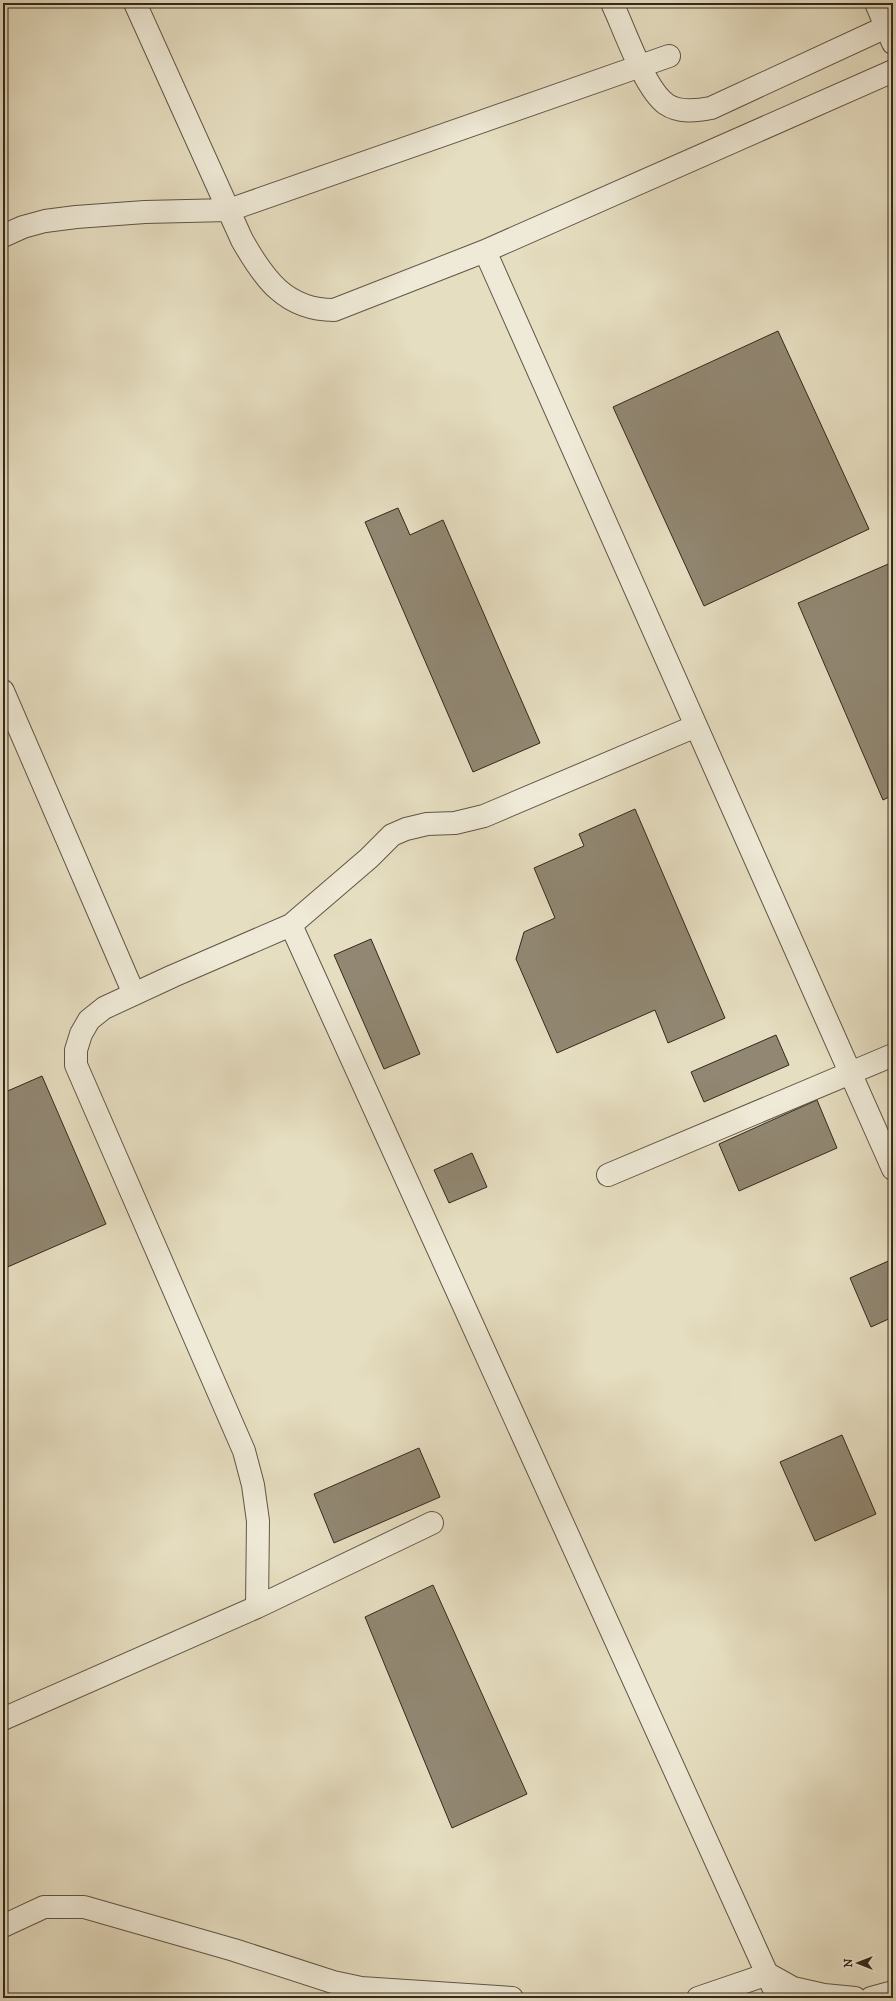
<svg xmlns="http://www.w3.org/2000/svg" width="896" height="2001" font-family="'IM FELL DW Pica',serif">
  <rect width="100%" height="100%" fill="#e6dec1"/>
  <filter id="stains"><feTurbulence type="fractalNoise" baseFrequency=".005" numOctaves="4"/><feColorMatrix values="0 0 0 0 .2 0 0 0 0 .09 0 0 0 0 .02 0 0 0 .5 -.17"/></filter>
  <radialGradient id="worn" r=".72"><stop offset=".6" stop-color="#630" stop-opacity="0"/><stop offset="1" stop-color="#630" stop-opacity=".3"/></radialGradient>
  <path fill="#918772" stroke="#34281d" d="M778,331L869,529L704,606L613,407Z
    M398,508L410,535L443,520L540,743L473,772L365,522Z
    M893,562V795L883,800L798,603Z
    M635,809L725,1018L668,1043L655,1010L557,1053L516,959L524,932L555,918L534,868L584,846L579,834Z
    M371,939L420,1054L384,1069L334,955Z
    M776,1035L789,1065L704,1102L691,1072Z
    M42,1076L106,1224L3,1269V1093Z
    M817,1100L837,1148L739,1191L719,1144Z
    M472,1153L487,1187L449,1203L434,1170Z
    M893,1259V1317L871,1327L850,1278Z
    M842,1435L876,1514L815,1541L780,1462Z
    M419,1448L440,1497L334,1543L314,1494Z
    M433,1585L527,1794L452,1828L365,1617Z"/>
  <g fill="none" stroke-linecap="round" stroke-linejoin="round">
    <defs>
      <path id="minor" d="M135,3L242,240C264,279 286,310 334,310L485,251L893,71
        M612,3C624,28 644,88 666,104C679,113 696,111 711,108L886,27
        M876,3L893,43
        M3,236L23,227L45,221L76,217L145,212L229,210L669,56
        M485,251L893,1169
        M3,691L134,994
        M291,925L778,1998
        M608,1175L893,1055
        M257,1607L258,1521L253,1485L244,1451L76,1065V1050L81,1034L89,1020L104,1008L173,976L291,925L369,858L392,835L406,829L427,824L455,823L484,816L696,726
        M3,1719L257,1607L432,1523
        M3,1926L44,1907H84L234,1950L333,1982L361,1988L512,1998
        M698,1998L768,1974L793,1988L824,1995L855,1998
        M871,1998L889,1993"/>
    </defs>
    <use href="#minor" stroke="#605646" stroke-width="24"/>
    <use href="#minor" stroke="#efead7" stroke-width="22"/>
  </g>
  <rect width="896" height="2001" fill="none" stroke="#e6dec1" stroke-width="16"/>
  <rect x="4" y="4" width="888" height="1993" fill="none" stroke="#34281d" stroke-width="2"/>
  <rect x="8" y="8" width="880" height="1985" fill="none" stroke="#34281d"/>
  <g transform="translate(858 1963) rotate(270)" stroke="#efead7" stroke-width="3" paint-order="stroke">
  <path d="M0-3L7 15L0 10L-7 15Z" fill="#34281d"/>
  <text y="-6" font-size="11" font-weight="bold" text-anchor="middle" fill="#34281d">N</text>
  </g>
  <rect width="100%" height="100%" filter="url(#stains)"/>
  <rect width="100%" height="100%" fill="url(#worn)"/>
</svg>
